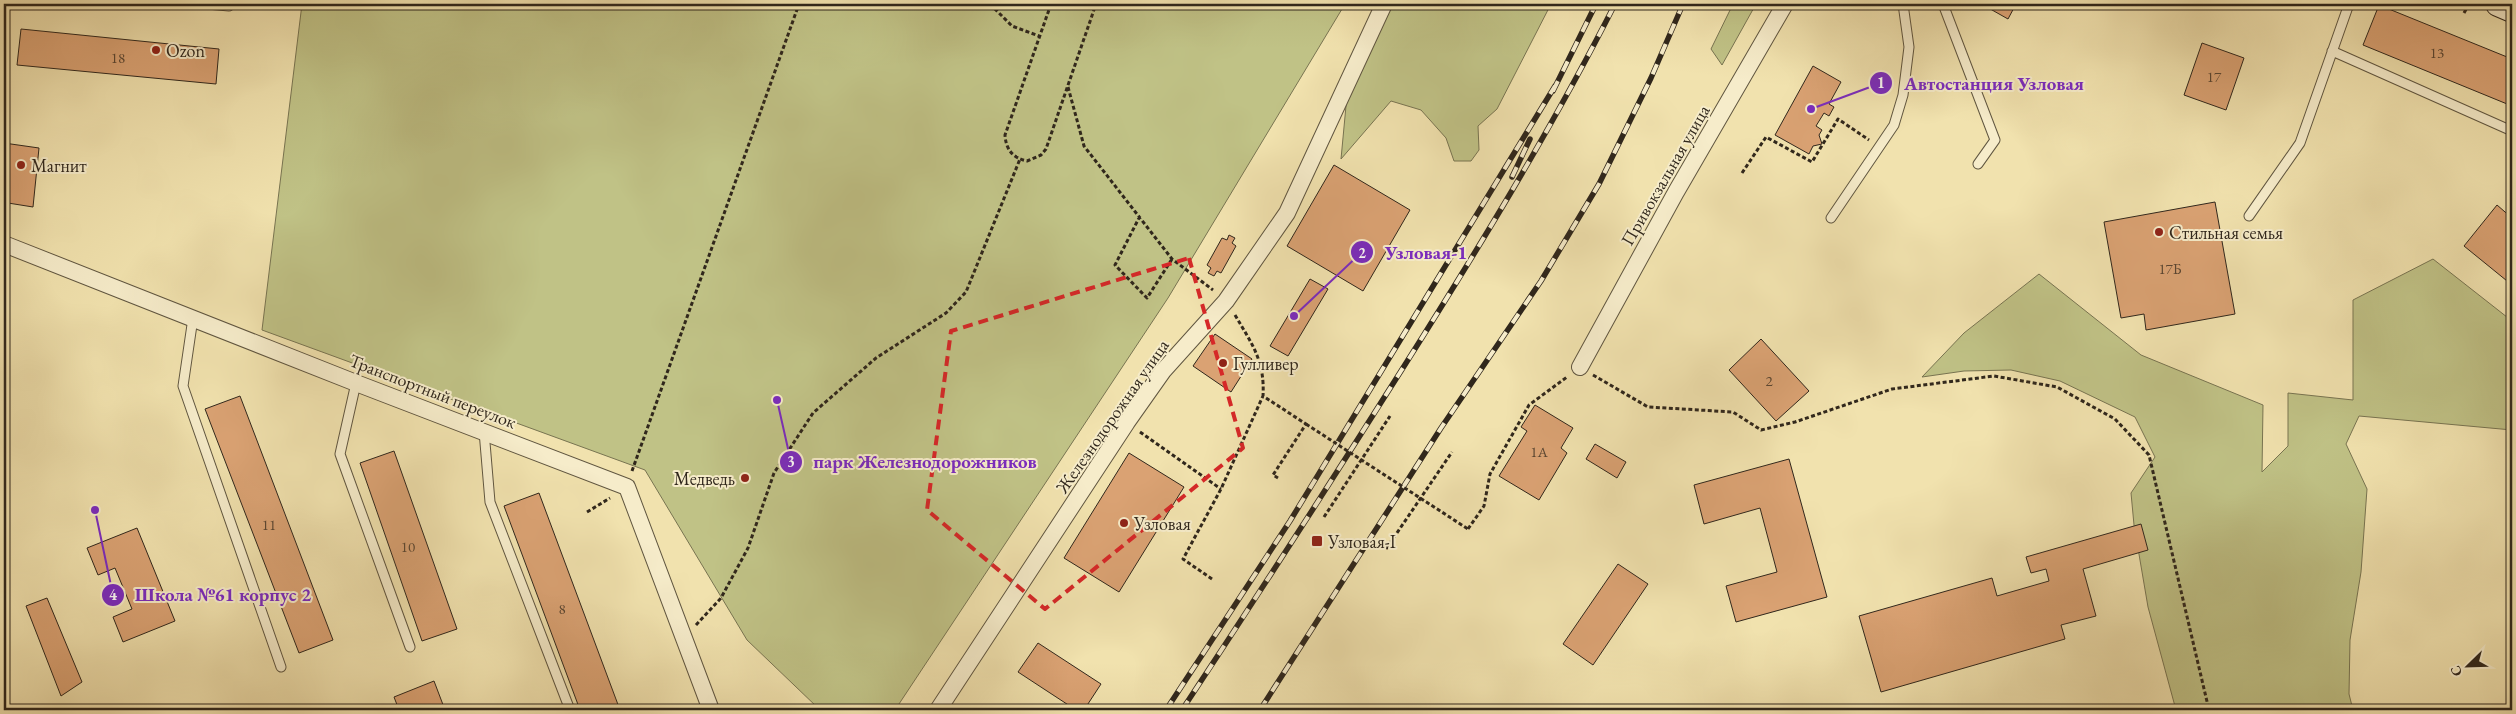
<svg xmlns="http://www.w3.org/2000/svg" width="2516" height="714" font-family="'EB Garamond',serif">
  <rect width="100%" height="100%" fill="#f1e2ae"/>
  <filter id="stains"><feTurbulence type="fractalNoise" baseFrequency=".004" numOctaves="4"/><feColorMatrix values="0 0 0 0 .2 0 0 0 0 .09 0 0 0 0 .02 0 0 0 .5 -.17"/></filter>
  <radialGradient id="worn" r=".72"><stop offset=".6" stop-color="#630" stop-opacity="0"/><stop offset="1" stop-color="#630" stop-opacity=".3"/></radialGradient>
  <path fill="#c0c286" stroke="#787451" d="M302,4H1345L1168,298L895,710L818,708L747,640L645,470L262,330Z
    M1386,4H1551L1497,109L1478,126L1479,150L1471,161H1454L1446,138L1421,110L1391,101L1341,159L1349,74Z
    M1733,4H1756L1722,65L1711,49Z
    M2433,259L2512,321V430L2359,416L2346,444L2367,489L2361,572L2350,640L2349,694L2353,710H2176L2148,607L2134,525L2131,493L2155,457L2135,417L2060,381L2011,370L1964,371L1922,377L1964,333L2039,274L2141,355L2263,405L2262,472L2288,446V393L2353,400V300Z"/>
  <path fill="#daa273" stroke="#30271c" d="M1986,4H2016L2008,19L1985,6Z
    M2379,5L2512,59V106L2363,45Z
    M21,29L219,49L216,84L17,65Z
    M2202,43L2244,58L2226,110L2184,95Z
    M1813,66L1841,82L1829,104L1834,107L1829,116L1824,113L1816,126L1822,130L1819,135L1822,144L1813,146L1809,154L1775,135Z
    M4,143L39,148L33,207L8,203L5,193L9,183L4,182Z
    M1334,165L1410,210L1363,291L1287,246Z
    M2215,202L2235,314L2146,330L2144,314L2121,318L2104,222Z
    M2497,205L2512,218V285L2464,246Z
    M1229,235L1235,238L1232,243L1236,246L1221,273L1217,271L1214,276L1208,273L1211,268L1207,265L1222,238L1227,240Z
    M1310,279L1328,289L1288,356L1270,346Z
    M1215,334L1252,359L1231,392L1193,366Z
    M1761,339L1809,391L1776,421L1729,370Z
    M240,396L333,640L299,653L205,409Z
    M1535,405L1573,428L1561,448L1567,453L1539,500L1499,476L1527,431L1521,427Z
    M1595,444L1626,462L1617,478L1586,459Z
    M394,451L457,629L422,641L360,463Z
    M1129,453L1184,487L1119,592L1064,558Z
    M1789,459L1827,597L1736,622L1726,586L1777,572L1760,508L1704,524L1694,485Z
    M539,493L620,710H580L504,506Z
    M2141,524L2148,550L2083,569L2096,616L2061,625L2065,639L1881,692L1859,616L1992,578L1997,596L2049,581L2046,569L2031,573L2026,557Z
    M137,528L175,621L123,642L113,617L132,609L115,568L98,575L87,548Z
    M1618,564L1648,584L1593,665L1563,644Z
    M47,598L82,682L61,696L26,606Z
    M1038,643L1101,684L1084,710H1076L1018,672Z
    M434,681L445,710H399L394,697Z"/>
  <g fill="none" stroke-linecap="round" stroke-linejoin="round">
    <defs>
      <path id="service" d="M207,4L229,6
        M1943,4L1995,140L1978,164
        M2332,51L2512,131
        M2249,216L2300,143L2349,4
        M1831,218L1894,125L1903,95L1909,47L1903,4
        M193,318L183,386L281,667
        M356,383L340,454L410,647
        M484,431L490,502L570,710"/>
      <path id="minor" d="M4,244L356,383L627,487L711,710
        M1580,367L1676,192L1785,4
        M938,710L1127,422L1163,371L1226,301L1287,213L1384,4"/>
      <path id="secondary" d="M2498,4L2512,10"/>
    </defs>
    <use href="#service" stroke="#605640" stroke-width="11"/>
    <use href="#minor" stroke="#605640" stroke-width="18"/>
    <use href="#secondary" stroke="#30271c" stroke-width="26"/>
    <path stroke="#30271c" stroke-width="3" stroke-dasharray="4 2.5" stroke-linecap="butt" d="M990,4L1012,26L1039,36
      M1051,4L1005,135C1006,150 1013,158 1027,161L1041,155L1046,149L1096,4
      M2464,13L2469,4
      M1068,87L1084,146L1172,259L1213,290
      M1742,173L1766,137L1812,162L1838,119L1869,140
      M1140,216L1115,265L1147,298L1172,259
      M1235,315C1252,344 1265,361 1263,396L1306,424L1273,475L1278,478
      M1593,375L1648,407L1733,412L1761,430L1795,422L1892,389L1994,376L2057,387L2115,419L2149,455L2209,710
      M1140,432L1221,489
      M632,471L799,4
      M587,512L610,498
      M1324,517L1390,416
      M1468,529L1484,506L1490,474L1529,405L1567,377
      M1386,549L1452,452
      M1212,579L1183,559L1221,489L1263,396
      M696,625L721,598L748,548L774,473L813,413L876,358L946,313L966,292L1020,159"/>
    <use href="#service" stroke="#f6ecca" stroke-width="9"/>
    <use href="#minor" stroke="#f6ecca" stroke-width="16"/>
    <use href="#secondary" stroke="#f6ecca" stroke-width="24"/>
    <defs>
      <path id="rail" d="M1553,91L1596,4
        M1512,177L1530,139
        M1166,710L1290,521L1555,86
        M1182,710C1256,598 1329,485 1401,371C1477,251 1551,130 1615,4
        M1260,710L1441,428L1541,281L1599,184L1651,78L1683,4"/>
    </defs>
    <use href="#rail" stroke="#30271c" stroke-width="5.5"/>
    <use href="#rail" stroke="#f6ecca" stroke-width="4" stroke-dasharray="11" stroke-linecap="butt"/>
    <path stroke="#30271c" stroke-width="3" stroke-dasharray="4 2.5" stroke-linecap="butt" d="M1306,424L1468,529"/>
  </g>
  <path fill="none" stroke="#d62828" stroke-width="4" stroke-dasharray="10 6" stroke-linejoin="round" d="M1189,258L1243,448L1045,609L927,510L951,331Z"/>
  <g fill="#8f2418" stroke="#f6ecca" stroke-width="2">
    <circle cx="156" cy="50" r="5"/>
    <circle cx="21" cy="165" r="5"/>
    <circle cx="2159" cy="232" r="5"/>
    <circle cx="1223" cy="363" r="5"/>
    <circle cx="745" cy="478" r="5"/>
    <circle cx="1124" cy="523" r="5"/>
    <rect x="1311" y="535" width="12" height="12" rx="2.5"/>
  </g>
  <g text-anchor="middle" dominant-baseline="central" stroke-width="4" stroke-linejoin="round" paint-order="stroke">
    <g font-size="15" fill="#5a4632">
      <text x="2437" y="52">13</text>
      <text x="118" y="57">18</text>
      <text x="2214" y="76">17</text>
      <text x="2170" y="268">17Б</text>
      <text x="1769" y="380">2</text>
      <text x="1539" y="451">1А</text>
      <text x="269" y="524">11</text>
      <text x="408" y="546">10</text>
      <text x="562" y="608">8</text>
    </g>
    <g font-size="18" fill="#30271c" stroke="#f6ecca" text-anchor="start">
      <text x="166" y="50">Ozon</text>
      <text x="31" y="165">Магнит</text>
      <text x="2169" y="232">Стильная семья</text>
      <text x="1233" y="363">Гулливер</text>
      <text x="735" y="478" text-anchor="end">Медведь</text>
      <text x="1134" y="523">Узловая</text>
      <text x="1328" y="541">Узловая-I</text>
    </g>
    <g font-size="18" fill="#30271c" stroke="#f6ecca">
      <text transform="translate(1665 175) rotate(-60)">Привокзальная улица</text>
      <text transform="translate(433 391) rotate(21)">Транспортный переулок</text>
      <text transform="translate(1112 416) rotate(-55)">Железнодорожная улица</text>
    </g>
  </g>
  <path fill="none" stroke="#7b2cbf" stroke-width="2" d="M1811 109L1881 83M1294 316L1362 252M777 400L791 462M95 510L113 595"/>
  <g fill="#7b2cbf" stroke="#f6ecca" stroke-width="2">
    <circle cx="1811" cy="109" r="5"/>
    <circle cx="1294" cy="316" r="5"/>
    <circle cx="777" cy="400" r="5"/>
    <circle cx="95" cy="510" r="5"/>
    <circle cx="1881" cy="83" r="12"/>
    <circle cx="1362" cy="252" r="12"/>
    <circle cx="791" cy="462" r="12"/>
    <circle cx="113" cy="595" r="12"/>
  </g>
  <g font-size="15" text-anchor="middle" font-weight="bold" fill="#fff">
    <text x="1881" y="88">1</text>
    <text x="1362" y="258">2</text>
    <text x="791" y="467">3</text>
    <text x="113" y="600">4</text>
  </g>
  <g font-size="19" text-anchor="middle" font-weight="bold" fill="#7b2cbf" stroke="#f6ecca" stroke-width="4" stroke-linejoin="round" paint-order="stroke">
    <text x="1994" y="90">Автостанция Узловая</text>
    <text x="1426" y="259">Узловая-1</text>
    <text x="925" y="468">парк Железнодорожников</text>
    <text x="223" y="601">Школа №61 корпус 2</text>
  </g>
  <rect width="2516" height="714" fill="none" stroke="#f1e2ae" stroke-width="20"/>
  <rect x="5" y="5" width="2506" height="704" fill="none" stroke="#30271c" stroke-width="2.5"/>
  <rect x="10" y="10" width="2496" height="694" fill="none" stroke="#30271c"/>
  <g transform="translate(2468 666) rotate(247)" stroke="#f6ecca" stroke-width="4" paint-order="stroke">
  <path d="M0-4L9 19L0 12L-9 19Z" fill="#30271c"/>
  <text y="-8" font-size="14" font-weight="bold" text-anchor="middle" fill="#30271c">С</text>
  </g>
  <rect width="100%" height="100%" filter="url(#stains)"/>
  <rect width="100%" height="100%" fill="url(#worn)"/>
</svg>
